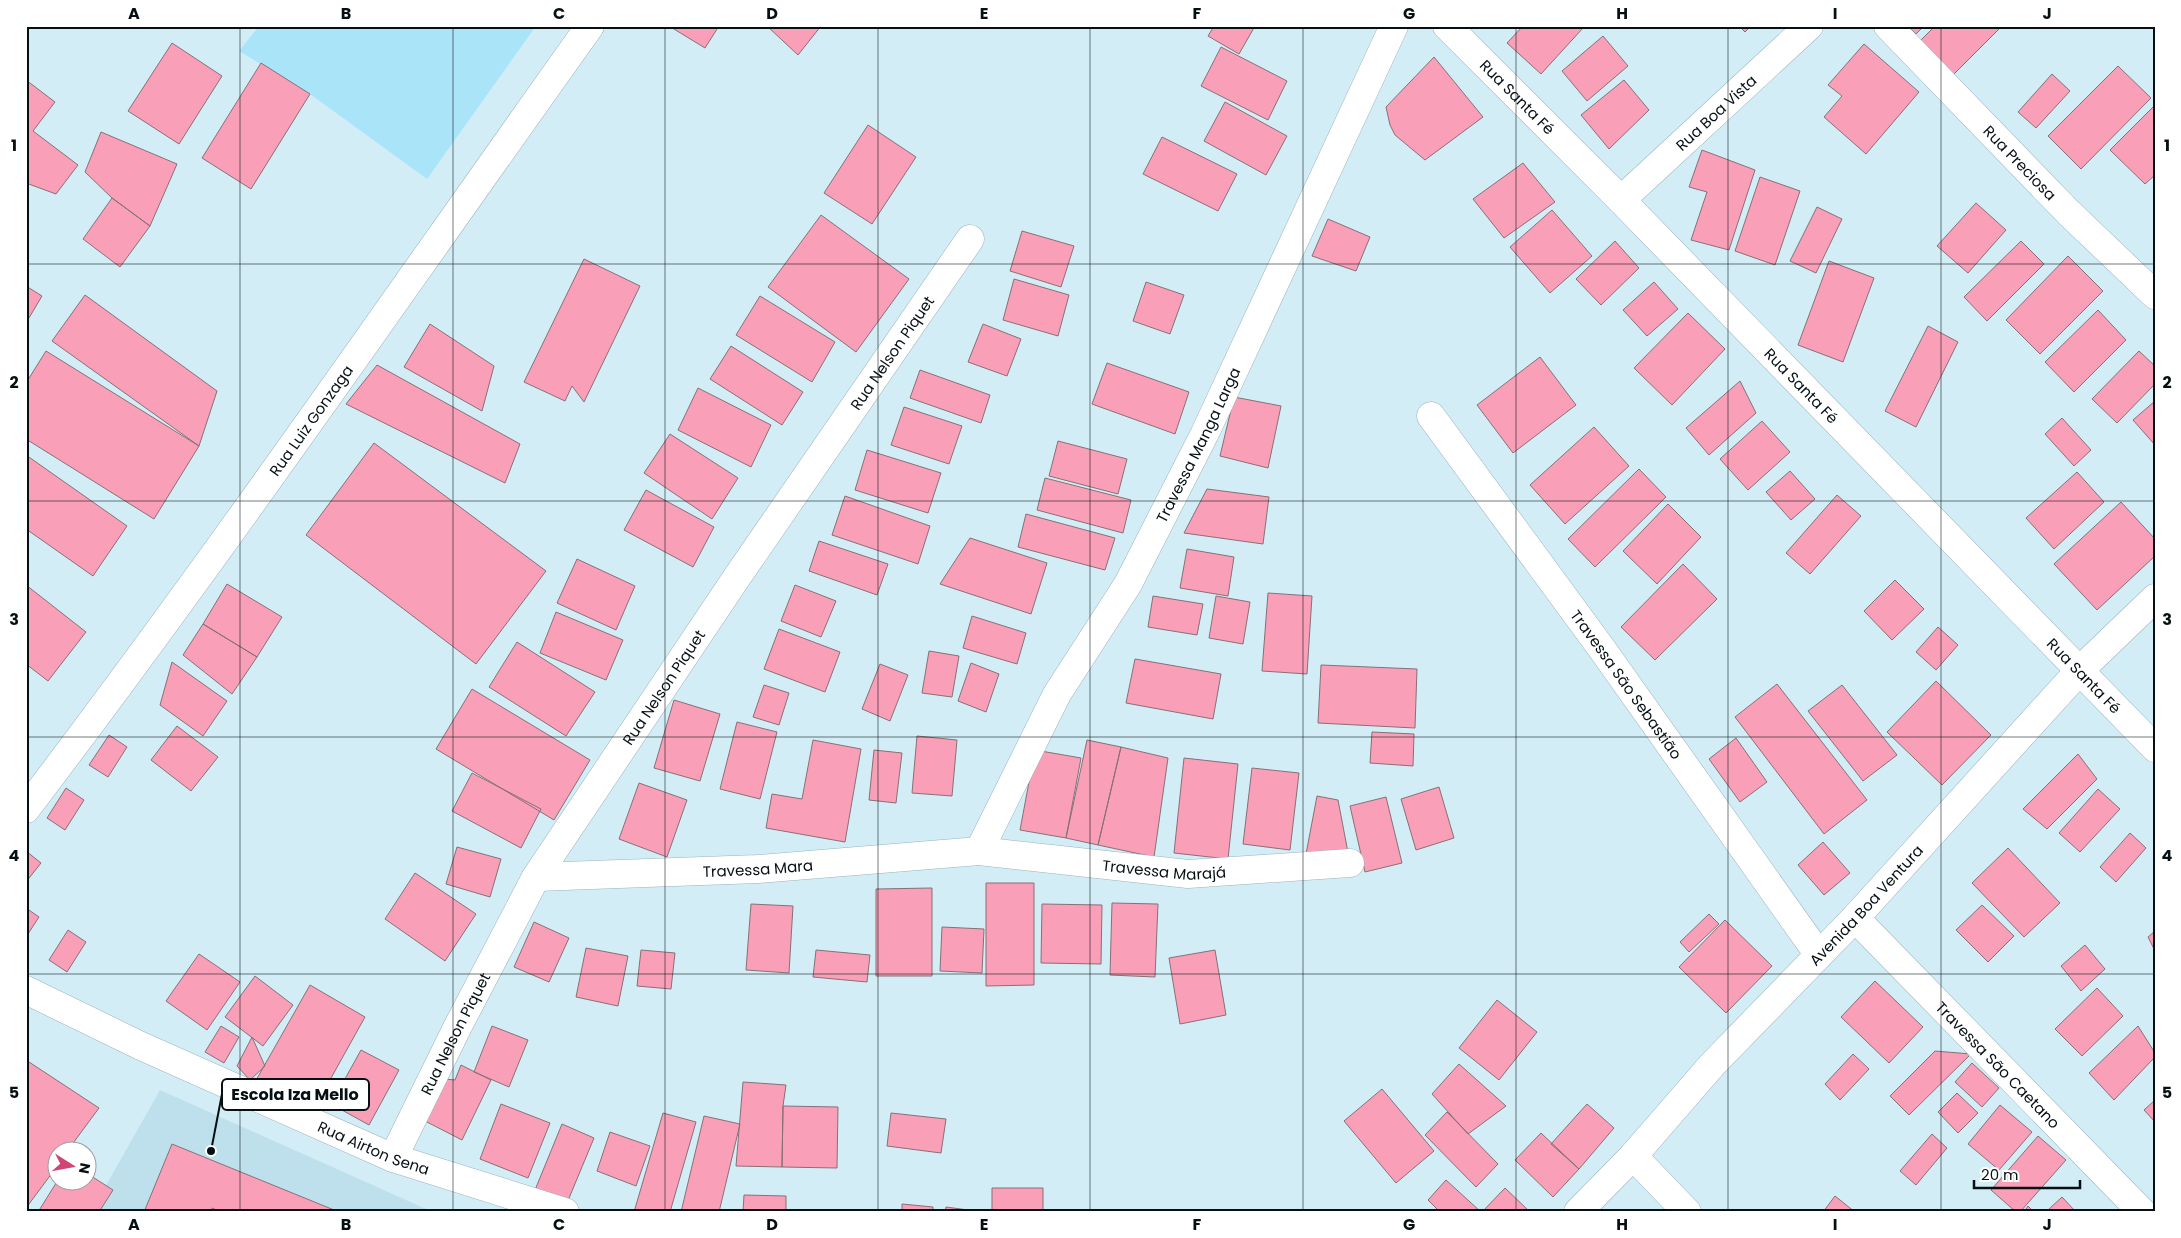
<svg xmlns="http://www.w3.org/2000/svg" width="2181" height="1238" font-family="Poppins,sans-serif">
  <rect width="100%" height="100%" fill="#d3edf6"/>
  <path fill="#bde0ec" d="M160,1090L433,1212H91Z"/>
  <path fill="#aae4f9" d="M259,26H536L427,179L310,94L239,51Z"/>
  <path fill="#fa9fb8" stroke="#877075" d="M669,26H719L705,48Z
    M767,26H821L798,55Z
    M1214,26H1255L1239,54L1208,36Z
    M1523,26H1580L1583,28L1541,74L1507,43Z
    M1739,26H1751L1745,32Z
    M1908,26H1924L1916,34Z
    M1935,26H2002L1952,76L1919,42Z
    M1603,36L1628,66L1587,101L1562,71Z
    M172,43L222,76L179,144L128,111Z
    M1864,44L1919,92L1866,154L1824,117L1842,96L1828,85Z
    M1221,47L1287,81L1268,120L1201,86Z
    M1434,57L1483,117L1425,160L1395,135L1390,125L1386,107Z
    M261,63L310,94L251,189L202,158Z
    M2118,66L2151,98L2081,169L2048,136Z
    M2052,74L2070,91L2036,128L2018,112Z
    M26,80L55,102L33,131L78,165L56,194L26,183Z
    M1624,80L1649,110L1609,149L1581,115Z
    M1225,102L1287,136L1266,175L1204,141Z
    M2155,105V175L2145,184L2110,150Z
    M868,125L916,157L872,224L824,193Z
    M101,132L177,164L150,226L112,198L85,172Z
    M1162,137L1237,174L1218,211L1143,174Z
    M1702,150L1755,170L1729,250L1691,240L1707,192L1689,187Z
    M1523,163L1555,202L1504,238L1473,199Z
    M1760,177L1800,191L1775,265L1735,251Z
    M112,198L150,226L120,267L83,239Z
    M1976,203L2006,230L1968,273L1937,246Z
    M1817,207L1842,219L1816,273L1790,261Z
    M1552,210L1592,256L1550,293L1510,247Z
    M821,215L909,279L856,352L768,287Z
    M1328,219L1370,237L1356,271L1312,256Z
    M1022,231L1074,246L1061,287L1010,271Z
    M1615,241L1639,268L1601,305L1576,279Z
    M2021,241L2044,264L1987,321L1964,297Z
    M2068,256L2103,291L2040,354L2006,320Z
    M584,259L640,286L584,402L572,386L565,401L524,382Z
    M1829,261L1874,278L1843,362L1798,345Z
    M1014,279L1069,295L1058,336L1003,320Z
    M1146,282L1184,295L1170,334L1133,321Z
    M1654,282L1678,309L1647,336L1623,310Z
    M26,286L42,296L26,323Z
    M85,295L217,391L199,446L52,341Z
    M760,296L835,342L812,382L736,335Z
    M2098,310L2126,340L2074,392L2045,362Z
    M1688,313L1725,349L1672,405L1634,368Z
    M430,324L494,366L482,411L404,367Z
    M983,324L1021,339L1007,376L968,362Z
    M1928,326L1958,342L1916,427L1885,411Z
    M731,346L803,392L782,425L710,379Z
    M46,351L199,446L154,519L26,439V383Z
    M2139,351L2155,366V384L2117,423L2092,399Z
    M1540,357L1576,405L1513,453L1477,405Z
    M1107,363L1189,392L1175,434L1092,404Z
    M377,365L520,444L505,483L346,404Z
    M920,370L990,395L981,423L910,398Z
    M1740,381L1756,413L1709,455L1686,428Z
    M698,388L771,425L751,467L678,430Z
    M1234,397L1281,406L1268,468L1220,456Z
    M2155,401V445L2133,420Z
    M904,407L962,426L949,464L891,445Z
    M2062,418L2091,450L2074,466L2045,434Z
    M1762,421L1790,452L1748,490L1720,459Z
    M1594,427L1629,466L1565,524L1530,485Z
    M670,434L738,478L712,519L644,473Z
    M1058,441L1127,459L1118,494L1049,476Z
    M374,443L546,571L476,664L306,535Z
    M867,450L941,473L928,513L855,490Z
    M26,455L127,526L93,576L26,529Z
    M1639,469L1666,497L1595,567L1568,539Z
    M1790,471L1815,499L1791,520L1766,492Z
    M2077,472L2104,502L2054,549L2026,518Z
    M1045,478L1131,500L1123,533L1037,510Z
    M1207,489L1269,497L1263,544L1184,533Z
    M646,490L714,527L693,567L624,530Z
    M1837,495L1861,516L1810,574L1786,553Z
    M845,496L930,526L918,564L832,535Z
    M2121,502L2155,539V556L2097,610L2054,564Z
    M1668,504L1701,537L1657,584L1623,551Z
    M1026,514L1115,538L1105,570L1018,547Z
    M970,538L1047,563L1031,614L940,584Z
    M819,541L888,564L877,595L809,571Z
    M1187,549L1234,557L1228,596L1180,588Z
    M577,559L635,586L616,630L557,603Z
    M1683,564L1717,599L1655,660L1621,627Z
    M1895,580L1924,609L1892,640L1864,611Z
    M227,584L282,617L257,657L203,624Z
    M26,585L86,632L48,681L26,664Z
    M795,585L836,601L821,637L781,621Z
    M1268,593L1312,596L1307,674L1262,671Z
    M1153,596L1203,604L1197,635L1148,627Z
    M1216,596L1250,602L1243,644L1209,638Z
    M556,612L623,640L606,680L540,653Z
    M972,616L1026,633L1017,664L963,648Z
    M203,624L257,657L232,694L183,655Z
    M1938,627L1958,645L1936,670L1916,652Z
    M779,629L840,652L825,692L764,669Z
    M517,642L595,692L566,736L489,687Z
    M929,651L959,656L952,697L922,693Z
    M1135,659L1221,674L1213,719L1126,703Z
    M172,662L227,701L203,736L160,705Z
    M971,663L999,674L986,712L958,701Z
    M880,664L908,675L890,721L862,709Z
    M1321,665L1417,669L1415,728L1318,723Z
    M1936,681L1991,735L1942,785L1887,732Z
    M1777,684L1867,800L1824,834L1735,717Z
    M764,685L789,693L779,725L753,717Z
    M1842,685L1897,755L1863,781L1808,711Z
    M472,689L590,760L554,820L436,749Z
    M674,700L720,714L700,781L654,768Z
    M737,722L777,732L760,799L720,789Z
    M177,726L218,757L191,791L151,760Z
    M1372,732L1414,734L1413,766L1370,763Z
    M109,735L127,747L108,777L89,765Z
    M917,736L957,740L952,796L912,793Z
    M1736,738L1767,782L1740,802L1709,759Z
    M813,740L861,749L845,842L766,828L772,794L802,799Z
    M1087,740L1121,747L1098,845L1066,838Z
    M1121,747L1168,758L1154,857L1098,845Z
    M874,750L902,753L896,803L869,800Z
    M1035,750L1081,758L1066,838L1020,830Z
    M2078,754L2097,779L2047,829L2023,809Z
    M1184,758L1238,764L1228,859L1174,853Z
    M1252,768L1299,773L1290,850L1243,844Z
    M472,773L541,809L521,848L452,811Z
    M639,783L687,800L667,857L619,839Z
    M1439,787L1454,838L1416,850L1401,799Z
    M66,788L84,800L65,830L47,818Z
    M2098,789L2120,809L2080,852L2059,833Z
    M1317,796L1338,800L1350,863L1306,854Z
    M1386,797L1402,863L1365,872L1350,806Z
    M2130,833L2146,848L2116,882L2100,867Z
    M1823,842L1850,873L1824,895L1798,865Z
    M457,847L501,859L490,897L446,884Z
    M2008,848L2060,903L2024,937L1972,883Z
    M26,851L41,863L26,882Z
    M415,873L476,914L445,961L385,919Z
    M986,883H1034V985L986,986Z
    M932,888V976H876V889Z
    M1112,903L1158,904L1155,977L1110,975Z
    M751,904L793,906L789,973L746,970Z
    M1042,904L1102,905L1101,964L1041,963Z
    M1982,905L2014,936L1988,962L1956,930Z
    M26,908L39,917L26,937Z
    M1709,914L1719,924L1689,952L1680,942Z
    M1725,920L1772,966L1726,1013L1679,967Z
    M534,922L569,938L549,982L514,967Z
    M942,927L984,929L982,973L940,971Z
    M68,930L86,942L67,972L49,960Z
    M2155,931V951L2148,937Z
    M2085,945L2105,969L2081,991L2061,966Z
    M586,948L628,956L618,1006L576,997Z
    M641,950L675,953L671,989L637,986Z
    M816,950L870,955L867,982L813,977Z
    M1215,950L1226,1015L1180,1024L1169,958Z
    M199,954L240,982L207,1030L166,1001Z
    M255,976L293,1005L263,1046L225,1017Z
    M1875,981L1923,1027L1889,1063L1841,1017Z
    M310,985L365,1017L311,1114L255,1082Z
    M2097,988L2123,1016L2082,1056L2055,1029Z
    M1497,1000L1537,1032L1499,1080L1459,1048Z
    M221,1026L239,1037L224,1063L205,1052Z
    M492,1026L528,1040L509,1087L474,1072Z
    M2138,1026L2155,1053V1057L2114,1100L2089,1073Z
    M252,1037L265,1066L250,1080L237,1066Z
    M361,1050L399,1070L369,1125L331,1104Z
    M1935,1051L1971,1054L1909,1115L1890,1096Z
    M1853,1054L1869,1069L1840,1100L1825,1084Z
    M26,1060L99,1108L68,1150H58V1165L26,1208Z
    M1972,1063L1999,1088L1982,1107L1955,1082Z
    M1459,1064L1506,1106L1468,1134L1432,1094Z
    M461,1065L491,1080L462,1140L425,1121L445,1079L455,1080Z
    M743,1082L786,1085L783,1106L782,1167L736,1166Z
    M1382,1089L1434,1151L1396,1183L1344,1121Z
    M1957,1093L1978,1113L1958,1133L1938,1112Z
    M2155,1100V1122L2144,1110Z
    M501,1104L550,1123L528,1178L480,1159Z
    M1587,1104L1614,1128L1579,1169L1551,1144Z
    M2000,1105L2032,1132L1999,1170L1968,1144Z
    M783,1106L838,1107L837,1168L782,1167Z
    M1447,1112L1498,1164L1476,1187L1425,1135Z
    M663,1113L696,1122L670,1212H634Z
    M891,1113L946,1119L941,1153L887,1146Z
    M704,1116L740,1124L719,1212H681Z
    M562,1124L594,1138L567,1203L535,1190Z
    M610,1132L650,1146L636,1186L597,1171Z
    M1541,1133L1579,1169L1553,1197L1515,1160Z
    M1932,1134L1947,1148L1916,1185L1900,1171Z
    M2038,1136L2066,1160L2020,1212H2016L1991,1190Z
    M172,1144L339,1212H221L212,1208L211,1212H144Z
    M88,1174L113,1190L99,1212H38L58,1180H88Z
    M1446,1180L1481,1212H1440L1428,1200Z
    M992,1188H1043V1212H992Z
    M1505,1188L1530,1212H1482Z
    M744,1195L786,1196V1212H743Z
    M1835,1196L1855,1212H1823Z
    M2062,1197L2076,1212L2048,1210Z
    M902,1204L933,1207V1212H902Z
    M2028,1206L2034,1212H2024Z
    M946,1207L983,1212H945Z"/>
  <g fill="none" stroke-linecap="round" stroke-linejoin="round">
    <defs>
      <g id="minor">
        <path id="s1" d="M1447,26L1621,200L2155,748"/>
        <path id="s2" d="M1888,26L2069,213L2155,295"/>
        <path id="s3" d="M1621,200L1809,26"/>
        <path id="s4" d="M1431,416L1602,649L1819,955"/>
        <path id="s5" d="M26,809C221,553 403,288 590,26"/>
        <path id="s6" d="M979,851L1057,694L1128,584L1205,433L1394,26"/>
        <path id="s7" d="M536,877L758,869L979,851L1188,874L1350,863"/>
        <path id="s8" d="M1855,918L2142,1212"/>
        <path id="s9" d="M26,990L141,1046L393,1158L565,1212"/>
        <path d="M1633,1156L1687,1212"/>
        <path id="s10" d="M393,1158L458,1026L536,877L737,577L970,239"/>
        <path id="s11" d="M1578,1212L1633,1156L1712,1065L1855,918L2080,670L2155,598"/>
      </g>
    </defs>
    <use href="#minor" stroke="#9bb3bc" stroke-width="29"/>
    <use href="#minor" stroke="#fff" stroke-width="28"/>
  </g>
  <path fill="none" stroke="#060f12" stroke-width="1" stroke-opacity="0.55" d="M240,26V1212M453,26V1212M665,26V1212M878,26V1212M1090,26V1212M1303,26V1212M1516,26V1212M1728,26V1212M1941,26V1212M26,264H2155M26,501H2155M26,737H2155M26,974H2155"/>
  <g text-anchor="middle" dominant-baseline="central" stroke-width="4.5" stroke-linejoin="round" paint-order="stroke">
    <g font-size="15" fill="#060f12" stroke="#fff">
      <text stroke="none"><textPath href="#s1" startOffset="100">Rua Santa Fé</textPath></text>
      <text stroke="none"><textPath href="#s3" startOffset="129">Rua Boa Vista</textPath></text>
      <text stroke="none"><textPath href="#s2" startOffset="190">Rua Preciosa</textPath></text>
      <text stroke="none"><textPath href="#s10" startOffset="949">Rua Nelson Piquet</textPath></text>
      <text stroke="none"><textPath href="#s1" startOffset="505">Rua Santa Fé</textPath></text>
      <text stroke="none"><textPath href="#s5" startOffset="482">Rua Luiz Gonzaga</textPath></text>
      <text stroke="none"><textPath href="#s6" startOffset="462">Travessa Manga Larga</textPath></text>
      <text stroke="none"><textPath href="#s1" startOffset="910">Rua Santa Fé</textPath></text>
      <text stroke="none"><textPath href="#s4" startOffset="332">Travessa São Sebastião</textPath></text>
      <text stroke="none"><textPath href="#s10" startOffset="544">Rua Nelson Piquet</textPath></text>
      <text stroke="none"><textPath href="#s7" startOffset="222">Travessa Mara</textPath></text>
      <text stroke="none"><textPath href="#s7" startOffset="630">Travessa Marajá</textPath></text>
      <text stroke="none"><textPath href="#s11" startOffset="421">Avenida Boa Ventura</textPath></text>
      <text stroke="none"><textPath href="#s10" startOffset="139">Rua Nelson Piquet</textPath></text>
      <text stroke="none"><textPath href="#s8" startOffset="205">Travessa São Caetano</textPath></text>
      <text stroke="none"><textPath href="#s9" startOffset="382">Rua Airton Sena</textPath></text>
    </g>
  </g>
  <path fill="none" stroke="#060f12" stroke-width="2" d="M211 1151L222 1094"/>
  <circle fill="#060f12" stroke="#fff" stroke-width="2" cx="211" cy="1151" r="5"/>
  <rect fill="#fff" stroke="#060f12" stroke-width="2" x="222" y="1079" width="147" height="31" rx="5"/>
  <g font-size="16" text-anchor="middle" font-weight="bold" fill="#060f12">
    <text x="295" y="1100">Escola Iza Mello</text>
  </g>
  <rect width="2181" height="1238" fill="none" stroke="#ffffff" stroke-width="55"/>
  <g transform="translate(72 1166) rotate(101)"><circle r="24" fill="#ffffff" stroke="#9b9fa0"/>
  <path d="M0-4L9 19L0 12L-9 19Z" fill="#d04476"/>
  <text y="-8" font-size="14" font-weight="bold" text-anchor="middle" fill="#060f12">N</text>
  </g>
  <path d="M1974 1180v8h106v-8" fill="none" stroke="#060f12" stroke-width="2.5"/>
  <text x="1981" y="1180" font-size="15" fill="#060f12" stroke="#ffffff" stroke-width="4" paint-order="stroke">20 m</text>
  <rect x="28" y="28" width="2126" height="1182" fill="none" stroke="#060f12" stroke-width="2"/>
  <g font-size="16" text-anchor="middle" font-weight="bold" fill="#060f12">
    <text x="134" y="19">A</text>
    <text x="346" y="19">B</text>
    <text x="559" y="19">C</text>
    <text x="772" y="19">D</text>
    <text x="984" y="19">E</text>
    <text x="1197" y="19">F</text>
    <text x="1409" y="19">G</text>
    <text x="1622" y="19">H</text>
    <text x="1835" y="19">I</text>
    <text x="2047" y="19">J</text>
    <text x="14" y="151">1</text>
    <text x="2167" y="151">1</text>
    <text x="14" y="388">2</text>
    <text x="2167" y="388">2</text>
    <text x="14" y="625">3</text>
    <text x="2167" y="625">3</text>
    <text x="14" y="861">4</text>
    <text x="2167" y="861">4</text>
    <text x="14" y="1098">5</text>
    <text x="2167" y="1098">5</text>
    <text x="134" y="1230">A</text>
    <text x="346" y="1230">B</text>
    <text x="559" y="1230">C</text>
    <text x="772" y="1230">D</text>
    <text x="984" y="1230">E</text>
    <text x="1197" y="1230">F</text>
    <text x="1409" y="1230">G</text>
    <text x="1622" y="1230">H</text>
    <text x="1835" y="1230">I</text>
    <text x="2047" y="1230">J</text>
  </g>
</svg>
